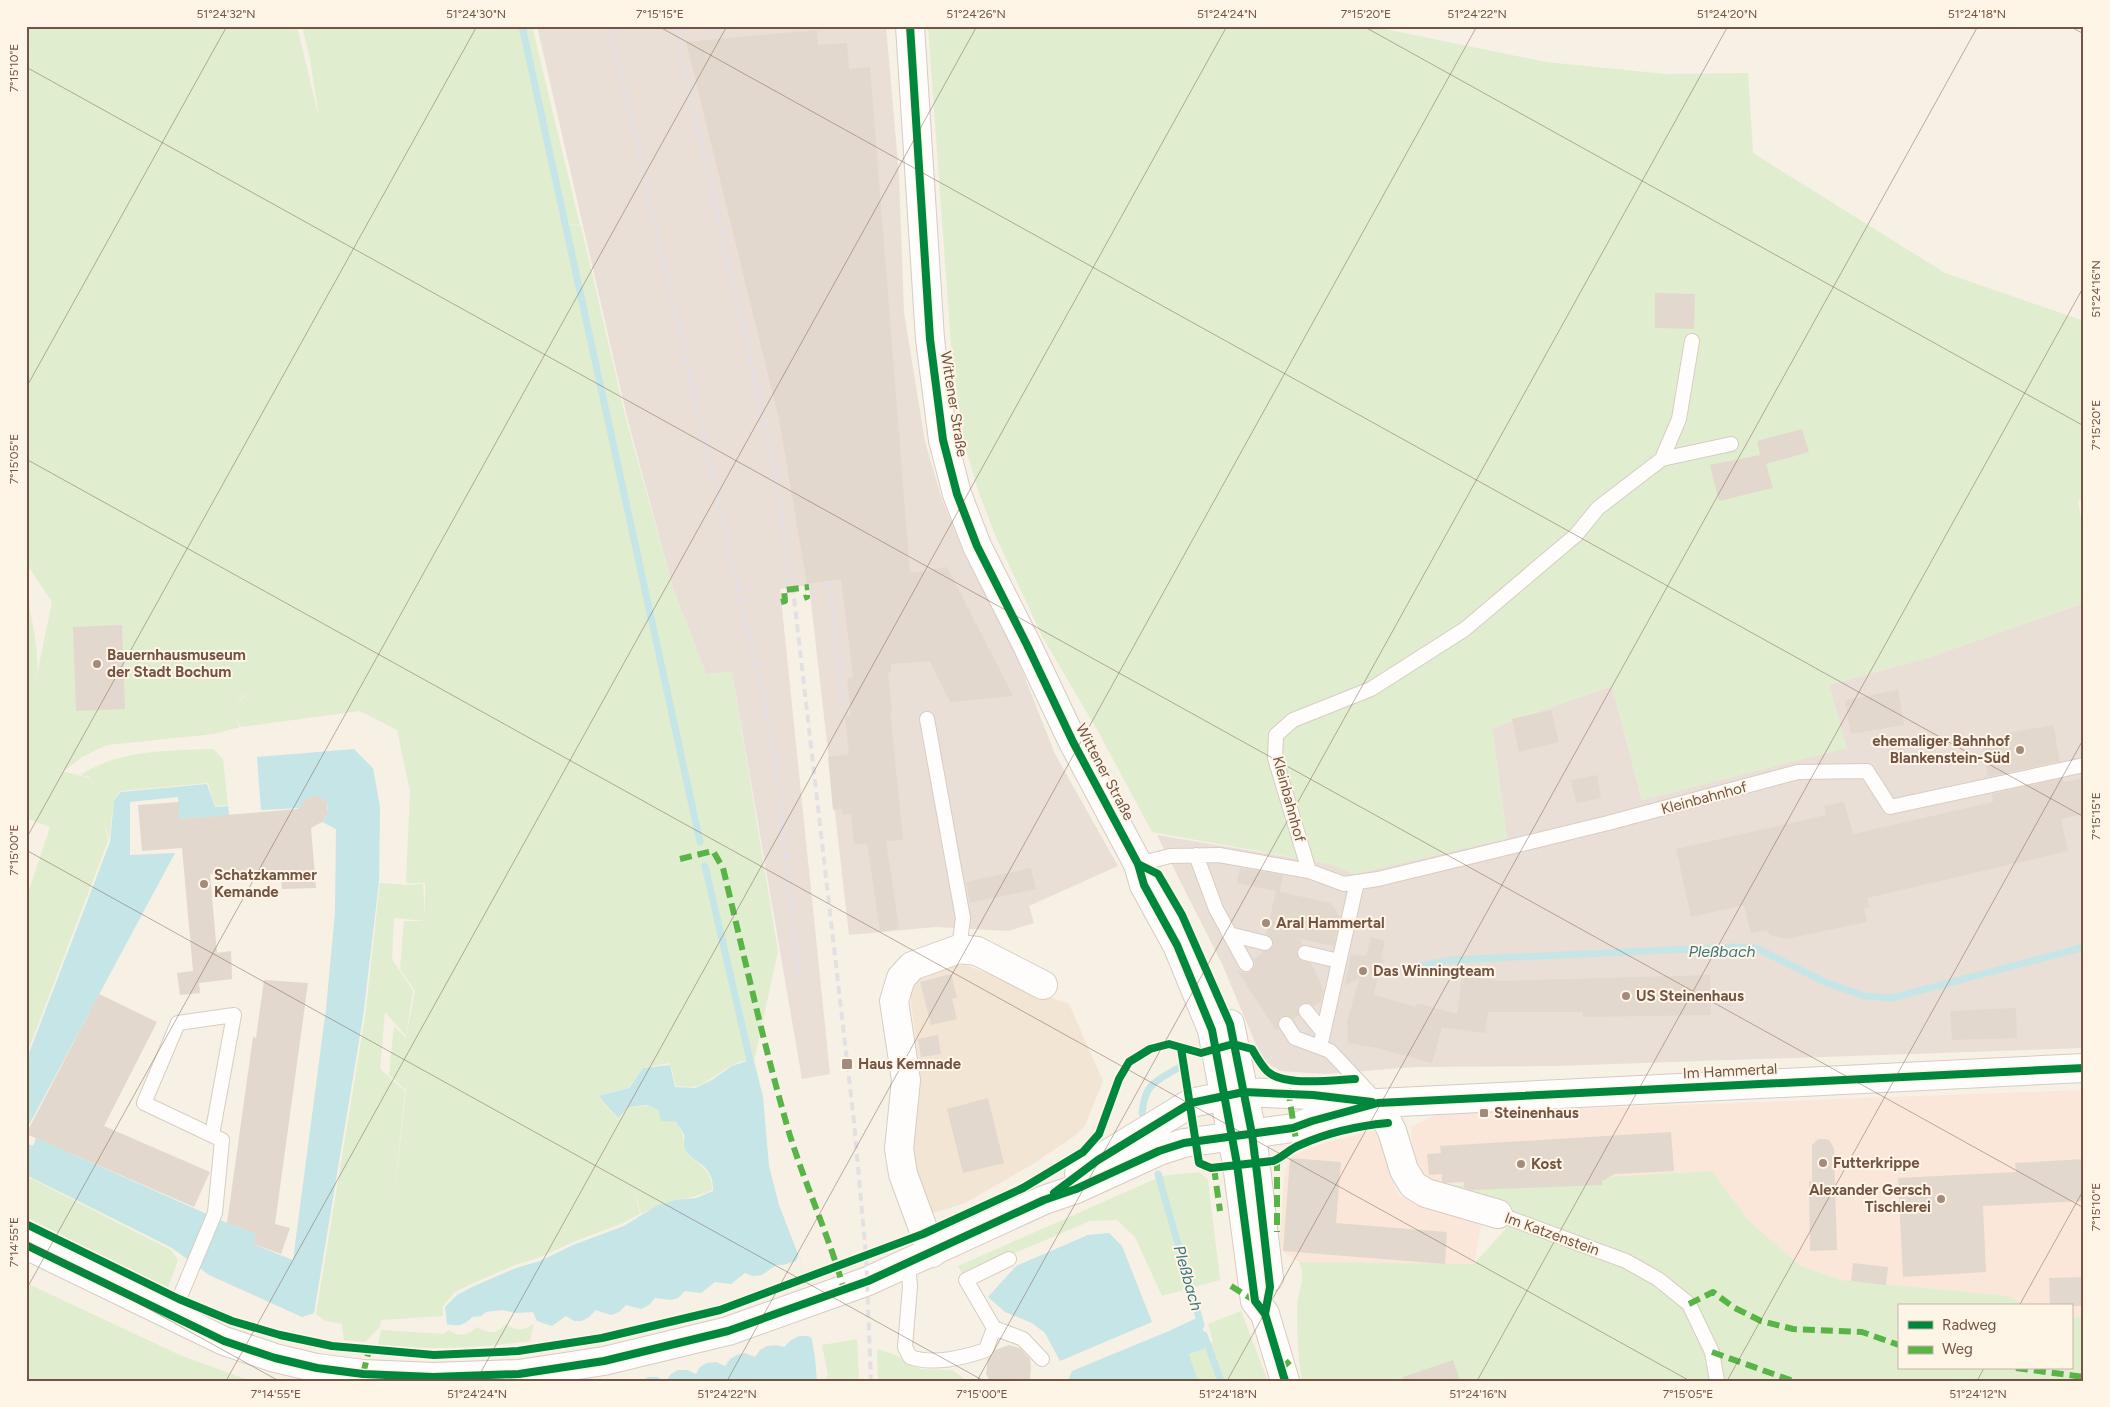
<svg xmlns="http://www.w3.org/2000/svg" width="2110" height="1407" font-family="Figtree,sans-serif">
  <rect width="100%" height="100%" fill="#f6f0e5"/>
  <path fill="#f2e5d4" d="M948,965H965L1069,1004L1103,1081L1085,1126L1073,1137L1033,1164L965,1203L927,1215L910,1164L918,1083L921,1079L910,995L911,983L917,976Z"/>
  <path fill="#fbe6da" d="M2084,1090V1316L2071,1317V1306H2026L2008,1296L1841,1280L1801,1266L1749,1221L1712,1171L1425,1186L1413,1163L1411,1127L1438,1114Z
    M1377,1130L1398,1196L1482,1221L1474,1265L1299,1262L1279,1249L1285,1170L1294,1155L1327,1142Z"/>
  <path fill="#e9dfd7" d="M537,26H886L899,175L904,312L925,442L942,499L964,554L1016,655L1055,754L1118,866L1029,906L1034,923L1008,931L936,927L849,935L809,585L780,589L830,1074L802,1079L732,672L706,674L673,588L627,417Z
    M2084,603V1048L1556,1066L1416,1067L1325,1074L1281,1071L1263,1061L1222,964L1157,835L1330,864L1355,874L1507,838L1492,728L1612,686L1642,800L1846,748L1829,685L1930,657Z"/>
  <path fill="#e1edcf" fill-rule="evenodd" d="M26,26H297L319,118L310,59L302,26H532L580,225L561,224L581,226L626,419L673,588L706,674L732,672L778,951L754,1061C737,1055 712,1082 696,1086C690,1088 682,1086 676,1086L670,1063L643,1068L628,1088L597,1096L618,1119L630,1107L648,1106L658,1110L661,1121L675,1122C678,1126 682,1131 683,1136C684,1140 682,1144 684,1148C693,1166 712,1164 712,1190C688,1201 665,1200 641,1214L631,1176L640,1214L623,1223L571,1243L538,1258L515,1265L471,1284L455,1292L443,1306V1316L381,1320L380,1327L365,1342L344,1340L342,1324L325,1321L316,1314L365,1017L380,883L406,885L423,884L425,918V883H406L410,791L397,730L360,711L241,727L232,713L239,701L257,686L239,700L232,713L240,727L214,734L107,745L82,757L64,771L47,767L89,778L97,788L89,777L80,775C122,749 166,751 213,749L223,759L228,805L215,806L208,783L121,791L114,799L109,840L104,817L108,841L26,1056V899L50,827L26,818V593C31,611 39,653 37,671C36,681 33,688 34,698V689L52,602L26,563ZM394,918L425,921H404L400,969L415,991L406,1038L394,1026L389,1075L406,1090L391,1224L405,1091L380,1069L385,1012L406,1036L413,991L392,959Z
    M928,26H1370L1546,62L1665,74L1748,73L1753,153L1945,273L2084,321V499L2078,501L2084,538V603L1930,657L1829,685L1847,748L1642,800L1612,686L1492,728L1507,838L1355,874L1330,864L1152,832L1099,733L1042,636L996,537L979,493L963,440L951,345Z
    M1712,1171L1749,1221L1801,1266L1841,1280L2008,1296L2026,1306H1899V1368H2071V1317L2084,1316V1381H1302C1298,1356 1297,1332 1297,1307C1298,1288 1307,1281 1299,1262L1474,1264L1510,1224L1436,1186Z
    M1199,1172L1208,1180L1220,1280L1162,1296L1135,1237L1117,1220L1090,1221L963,1275L958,1266L1162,1176Z
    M26,1176L171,1250L178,1260L168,1288L26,1217Z
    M799,1254L803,1273C763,1288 723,1298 683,1309C602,1330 519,1348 435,1348C416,1348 397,1346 378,1345L381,1330L443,1334L449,1330C460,1338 468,1335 477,1327C489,1334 496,1335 506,1324C518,1333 526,1330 537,1321L543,1325L796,1261Z
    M26,1283L182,1356L251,1381H26Z
    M1241,1311L1268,1381H1198L1189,1354L1204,1349L1213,1341L1208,1324Z
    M857,1339L859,1381H825L828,1375L822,1345Z
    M877,1349L893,1354L920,1369L952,1370L968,1381H878Z"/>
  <path fill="#c6e5e6" d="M354,749L373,768L380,807L379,882L363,1017L314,1313L302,1317L209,1275L172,1248L26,1175V1143L33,1146L36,1138L227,1223L257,1234L253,1244L293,1260L326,1009L335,912L336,829L322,822C334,810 326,792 308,798L300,808L261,810L257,757Z
    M207,784L215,807L228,806L229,815L179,819L178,797L130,802V855L175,853L29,1125L26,1124V1061L110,842L114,800L121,792Z
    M750,1060L754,1061L763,1097L769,1166L779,1205L798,1254L815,1358L817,1381H522L537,1321L533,1312L516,1313L502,1310L486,1312L481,1316L472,1317C465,1325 458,1327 447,1324L445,1307L457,1295L472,1287L516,1268L540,1261L573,1245L624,1226L656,1206L675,1200L696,1198L713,1191C714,1161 691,1165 684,1147C683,1144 685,1139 684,1135C683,1131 678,1126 676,1122L661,1121L658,1110L647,1105L629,1107L618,1118L598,1096L629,1088L643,1068L670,1065L675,1087L695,1088L712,1080L732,1066Z
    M1109,1233L1122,1246L1152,1322L1060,1361L1045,1333L1032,1323L1005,1312L988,1297L1016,1266L1088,1235Z
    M1199,1317L1207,1342L1204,1349L1189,1354L1198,1381H1068L1072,1371L1169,1331Z"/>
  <path fill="#f6f0e5" d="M799,1254L815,1340L808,1336H799L790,1341L784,1347L776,1345L767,1346L760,1350L755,1357L745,1353L737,1355L730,1359L725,1366L716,1362L707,1363L700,1367L696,1374L687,1370H678L671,1374L666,1381L657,1377H648L641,1381H520L534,1323L537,1321L552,1326L566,1316L574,1321H582L589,1317L596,1310L611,1315L619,1312L626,1305L641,1309L649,1305L655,1298L671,1300L678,1298L685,1291L701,1293L715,1282L731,1284L745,1273L753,1276L762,1275L776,1265H783L796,1261Z"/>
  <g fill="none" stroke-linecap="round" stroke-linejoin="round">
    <path stroke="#c6e5e6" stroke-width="7" d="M522,26L700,842
      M705,866L750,1060
      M1404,969L1452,960L1733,947L1756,948L1827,983L1865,996L1892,998L2084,947
      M1142,1113C1145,1084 1154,1082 1178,1068
      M1158,1174L1201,1325
      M1204,1335L1221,1381"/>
  </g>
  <path fill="#e3d8cd" d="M817,30L818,45L847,43L849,69L870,67L910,573L947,567L1013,696L950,702L930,661L891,664V671L888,674L892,711H890L903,840L886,841L899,929L880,932L867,843L854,845L851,814L843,815L842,809L833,810L828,757L849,754L845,716L851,715L847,678L853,677L841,579L807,584L779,419L686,42Z
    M1655,293L1695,294L1694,329L1655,328Z
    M1802,429L1809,452L1766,464L1773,488L1719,501L1710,465L1760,455L1757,441Z
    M122,625L125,709L76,711L73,627Z
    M1898,690L1904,725L1851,734L1845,700Z
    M1551,710L1559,742L1519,752L1512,719Z
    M2053,725L2060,761L1988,777L1982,744L2001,740V736L2007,733Z
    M1597,775L1601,798L1576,803L1571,780Z
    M2063,778L2064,782L2084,778V814L2061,819L2068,851L1867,898L1869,908H1864L1867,922L1786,939L1770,935L1767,930L1751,933L1744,905L1691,917L1676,849L1826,815L1824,806L1844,802L1853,834L1993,802L1992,794Z
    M312,796H318L326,801L328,813L322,822L311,828L316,888L282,889L281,877H269L261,870L210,874L217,953L231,951L232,979L199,983L200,993L180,995L177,973L193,971L182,848L142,851L138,805L179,802V819L298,809L305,800Z
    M1031,868L1036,889L970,903L966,882Z
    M1240,868L1283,875L1280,892L1331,903L1340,917L1334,946L1300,939L1302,945L1297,951L1299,960L1311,963L1324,991L1321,1001L1313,1006L1309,1003L1301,1004L1298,1008L1299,1015L1293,1019L1286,1015L1281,1017L1277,1024L1279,1029L1276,1030L1237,970L1245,973L1251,971L1255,965L1253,959L1262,954L1263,951L1271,949L1273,946L1271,937L1266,934L1276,891L1237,883Z
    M1371,937L1385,941L1381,959L1386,960L1380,964L1374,995L1416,1007L1417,1003L1457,1014L1462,976L1502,981L1710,975L1711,1015L1583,1017V1012H1488L1485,1033L1442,1027L1432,1063L1377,1048L1348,1043L1347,1022L1360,977L1345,986L1351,954L1366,956Z
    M951,974L957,998L952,999L957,1019L931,1025L920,982Z
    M264,980L308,983L275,1224L290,1228L281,1254L253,1244L257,1234L227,1223L253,1037L256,1038Z
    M99,994L157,1022L104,1126L210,1172L194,1207L26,1134Z
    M2016,1008L2017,1038L1952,1040L1950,1011Z
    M938,1035L941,1054L921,1057L918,1039Z
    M988,1098L1004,1163L963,1173L947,1109Z
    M1671,1132L1674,1171L1615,1174L1602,1181V1185L1472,1190L1464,1188V1182L1446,1183L1442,1182V1174L1429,1175L1427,1154L1441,1153L1440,1146Z
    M1818,1139H1826L1830,1141L1834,1149L1837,1250L1810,1251L1809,1182L1812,1181V1145Z
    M1290,1158L1341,1162L1336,1223L1447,1232L1445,1264L1283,1251Z
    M2084,1159V1201L1983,1206L1986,1272L1903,1277L1898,1178L2016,1172L2015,1163Z
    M1853,1263L1888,1267L1886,1285L1851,1281Z
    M2084,1277V1306H2050L2049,1278Z
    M1009,1345L1020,1348L1030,1359L1031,1366L1030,1381H990L986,1374L988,1359L992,1356L995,1350Z
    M1453,1360L1460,1381H1403V1377Z"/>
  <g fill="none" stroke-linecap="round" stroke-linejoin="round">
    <defs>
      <path id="service" d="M1662,459L1679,419L1692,341
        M927,719L963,918L959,949
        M1196,855L1216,909L1246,964
        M1138,864L1170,856L1219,855L1309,871L1344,884L1378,879L1608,823L1798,772L1867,771L1890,807L2084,765
        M1309,871L1275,758L1276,735L1293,720L1371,689L1465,629L1576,535L1598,508L1662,459L1731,444
        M1229,934L1265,943
        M1305,953L1339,961
        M1306,1011L1323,1032
        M1286,1024L1295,1038L1330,1051L1376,1100
        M1320,1047L1357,882
        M1498,1214L1626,1261L1658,1279L1689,1304L1712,1352L1717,1381
        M908,1263L910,1286L905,1347L910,1357C934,1365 962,1358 986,1350L994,1328L966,1280L1009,1259
        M168,1316L179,1299L215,1213L222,1140L144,1103L178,1023L234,1015L212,1135
        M994,1328L1023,1339L1042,1359"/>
      <path id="minor" d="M1378,1103L1392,1131L1404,1170L1413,1185L1426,1193L1498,1214
        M932,1253L903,1174L899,1149L906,1080L894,1001L901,978L912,966L959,949L977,951L1043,985"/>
      <path id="secondary" d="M910,26L930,339L943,440L957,494L977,546L1027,645L1073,742L1138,864L1144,885L1177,945L1212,1030L1237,1164L1255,1301L1265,1314L1285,1381
        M1230,1024L1252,1134L1269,1278
        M1079,1174L1098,1160L1191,1103L1244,1092L1313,1095L1366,1101
        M26,1245L224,1341L275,1358L317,1368L363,1374L433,1377L519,1374L604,1361L728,1331L868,1281L1044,1200L1076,1189L1159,1151L1184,1143L1293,1128L1312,1121L1378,1103L2084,1068"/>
    </defs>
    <use href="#service" stroke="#d7cdc3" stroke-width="16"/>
    <use href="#minor" stroke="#d7cdc3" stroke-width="30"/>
    <use href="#secondary" stroke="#d7ccc2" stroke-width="30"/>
    <use href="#service" stroke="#fefdfb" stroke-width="14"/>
    <use href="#minor" stroke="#fefdfb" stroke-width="28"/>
    <use href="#secondary" stroke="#fefdfb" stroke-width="28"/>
    <path stroke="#e3e0e3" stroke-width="4" stroke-dasharray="8 5" stroke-linecap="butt" d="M610,26L760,683L775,758L799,978
      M675,26L768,437L793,589L854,1122L866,1256L871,1381
      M708,26L711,40
      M829,581L844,708"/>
    <path stroke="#59b447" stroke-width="6" stroke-dasharray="12 6" stroke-linecap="butt" d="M804,598L807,597V595
      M781,602L785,601L784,590L809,587
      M680,859L713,851L723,868C744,955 763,1042 788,1129C804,1183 829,1235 844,1290
      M1288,1089L1297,1146
      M1277,1159V1232
      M1214,1168L1220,1211
      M1231,1286L1255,1301
      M1689,1304L1713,1292L1733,1307L1761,1321L1793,1329L1862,1332L1899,1345
      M1712,1352L1793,1381
      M2016,1368L2084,1377
      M1281,1369L1293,1358
      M363,1374L369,1350"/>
    <defs>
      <path id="cycleway" d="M910,26L930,339L943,440L957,494L977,546L1027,645L1073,742L1138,864L1144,885L1177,945L1212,1030L1237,1164L1255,1301L1265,1314L1285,1381
        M1138,864L1158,874L1182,915L1230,1024L1252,1134L1258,1181L1270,1287L1265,1314
        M1181,1048L1199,1163L1211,1168L1273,1161C1285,1156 1289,1149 1300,1145C1329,1132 1356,1126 1388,1123
        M1054,1193L1098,1160L1191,1103L1244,1092L1313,1095L1372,1102
        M26,1224L179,1299L232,1321L280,1335L332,1346L434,1355L518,1351L602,1338L720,1310L923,1234L1023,1188L1083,1152L1099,1134L1119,1079L1129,1062L1150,1049L1169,1044L1201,1053L1233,1044L1252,1049C1256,1056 1261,1065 1267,1071C1283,1087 1334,1080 1355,1079
        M26,1245L224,1341L275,1358L317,1368L363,1374L433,1377L519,1374L604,1361L728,1331L868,1281L1044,1200L1076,1189L1159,1151L1184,1143L1293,1128L1312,1121L1378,1103L2084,1068"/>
    </defs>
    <use href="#cycleway" stroke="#fff5e6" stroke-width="11"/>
    <use href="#cycleway" stroke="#00873e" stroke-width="8"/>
  </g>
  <path fill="none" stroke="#745545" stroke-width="1" stroke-opacity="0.45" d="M658,26L2084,817M1363,26L2084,426M2069,26L2084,34M26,67L2084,1208M26,388L227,26M26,459L1690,1381M26,839L477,26M26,850L984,1381M26,1241L279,1381M26,1290L727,26M2019,1306L2084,1189M226,1381L977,26M476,1381L1227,26M727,1381L1477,26M977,1381L1728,26M1227,1381L1978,26M1477,1381L2084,286M1727,1381L2084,738M1977,1381L1984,1368"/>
  <g fill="#a28b7d" stroke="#fff5e6" stroke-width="2">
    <circle cx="97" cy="664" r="5"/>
    <circle cx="2020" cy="750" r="5"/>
    <circle cx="204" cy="884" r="5"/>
    <circle cx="1266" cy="923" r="5"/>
    <circle cx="1363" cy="971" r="5"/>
    <circle cx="1626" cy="996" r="5"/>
    <rect x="841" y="1058" width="12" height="12" rx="2.5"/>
    <rect x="1479" y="1108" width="10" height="10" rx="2.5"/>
    <circle cx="1823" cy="1163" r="5"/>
    <circle cx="1521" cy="1164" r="5"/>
    <circle cx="1941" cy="1199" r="5"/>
  </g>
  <g text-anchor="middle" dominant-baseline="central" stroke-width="4" stroke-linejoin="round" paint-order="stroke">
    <g font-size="15" fill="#745545" stroke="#fff5e6">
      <text transform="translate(954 404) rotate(81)">Wittener Straße</text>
      <text transform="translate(1105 772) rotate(62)">Wittener Straße</text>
      <text transform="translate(1704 798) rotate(-15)">Kleinbahnhof</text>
      <text transform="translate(1289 799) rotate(75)">Kleinbahnhof</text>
      <text transform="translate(1730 1071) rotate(-3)">Im Hammertal</text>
      <text transform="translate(1552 1234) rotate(20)">Im Katzenstein</text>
    </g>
    <g font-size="15" font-weight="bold" fill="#745545" stroke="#fff5e6" text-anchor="start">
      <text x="107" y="655">Bauernhausmuseum<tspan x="107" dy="17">der Stadt Bochum</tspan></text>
      <text x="2010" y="741" text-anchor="end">ehemaliger Bahnhof<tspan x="2010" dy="17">Blankenstein-Süd</tspan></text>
      <text x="214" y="875">Schatzkammer<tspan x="214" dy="17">Kemande</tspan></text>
      <text x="1276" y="923">Aral Hammertal</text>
      <text x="1373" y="971">Das Winningteam</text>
      <text x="1636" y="996">US Steinenhaus</text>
      <text x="858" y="1064">Haus Kemnade</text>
      <text x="1494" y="1113">Steinenhaus</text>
      <text x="1833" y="1163">Futterkrippe</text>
      <text x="1531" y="1164">Kost</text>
      <text x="1931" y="1190" text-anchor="end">Alexander Gersch<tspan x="1931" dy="17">Tischlerei</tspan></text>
    </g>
    <g font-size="16" font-style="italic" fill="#3b7782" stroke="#fff5e6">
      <text x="1722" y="951">Pleßbach</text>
      <text transform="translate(1188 1278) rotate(74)">Pleßbach</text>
    </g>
  </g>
  <rect width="2110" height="1407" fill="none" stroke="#fff5e6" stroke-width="55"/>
  <rect x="1898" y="1304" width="175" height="65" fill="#fff5e6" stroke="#c7b5a6"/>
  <rect x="1908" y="1321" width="25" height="8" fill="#00873e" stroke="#c7b5a6"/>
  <text x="1942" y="1330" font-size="15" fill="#745545">Radweg</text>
  <rect x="1908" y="1346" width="25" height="8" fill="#59b447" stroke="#c7b5a6"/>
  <text x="1942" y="1354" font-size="15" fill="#745545">Weg</text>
  <rect x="28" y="28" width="2054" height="1352" fill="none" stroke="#745545" stroke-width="2"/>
  <g font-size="12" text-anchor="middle" fill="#745545">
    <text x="226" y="18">51°24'32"N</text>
    <text x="476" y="18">51°24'30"N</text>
    <text x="660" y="18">7°15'15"E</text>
    <text x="976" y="18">51°24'26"N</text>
    <text x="1227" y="18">51°24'24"N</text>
    <text x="1366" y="18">7°15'20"E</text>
    <text x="1477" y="18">51°24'22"N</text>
    <text x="1727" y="18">51°24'20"N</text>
    <text x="1977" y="18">51°24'18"N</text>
    <text transform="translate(14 68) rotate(-90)" y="4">7°15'10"E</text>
    <text transform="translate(2096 289) rotate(-90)" y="4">51°24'16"N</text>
    <text transform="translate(2096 425) rotate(-90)" y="4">7°15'20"E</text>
    <text transform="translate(14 459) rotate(-90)" y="4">7°15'05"E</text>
    <text transform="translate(2096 816) rotate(-90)" y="4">7°15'15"E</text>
    <text transform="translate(14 850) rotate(-90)" y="4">7°15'00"E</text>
    <text transform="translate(2096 1207) rotate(-90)" y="4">7°15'10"E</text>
    <text transform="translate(14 1242) rotate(-90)" y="4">7°14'55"E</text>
    <text x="276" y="1398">7°14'55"E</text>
    <text x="477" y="1398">51°24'24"N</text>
    <text x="727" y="1398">51°24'22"N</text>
    <text x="982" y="1398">7°15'00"E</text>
    <text x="1228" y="1398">51°24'18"N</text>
    <text x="1478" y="1398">51°24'16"N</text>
    <text x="1688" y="1398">7°15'05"E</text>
    <text x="1978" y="1398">51°24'12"N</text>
  </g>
</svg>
